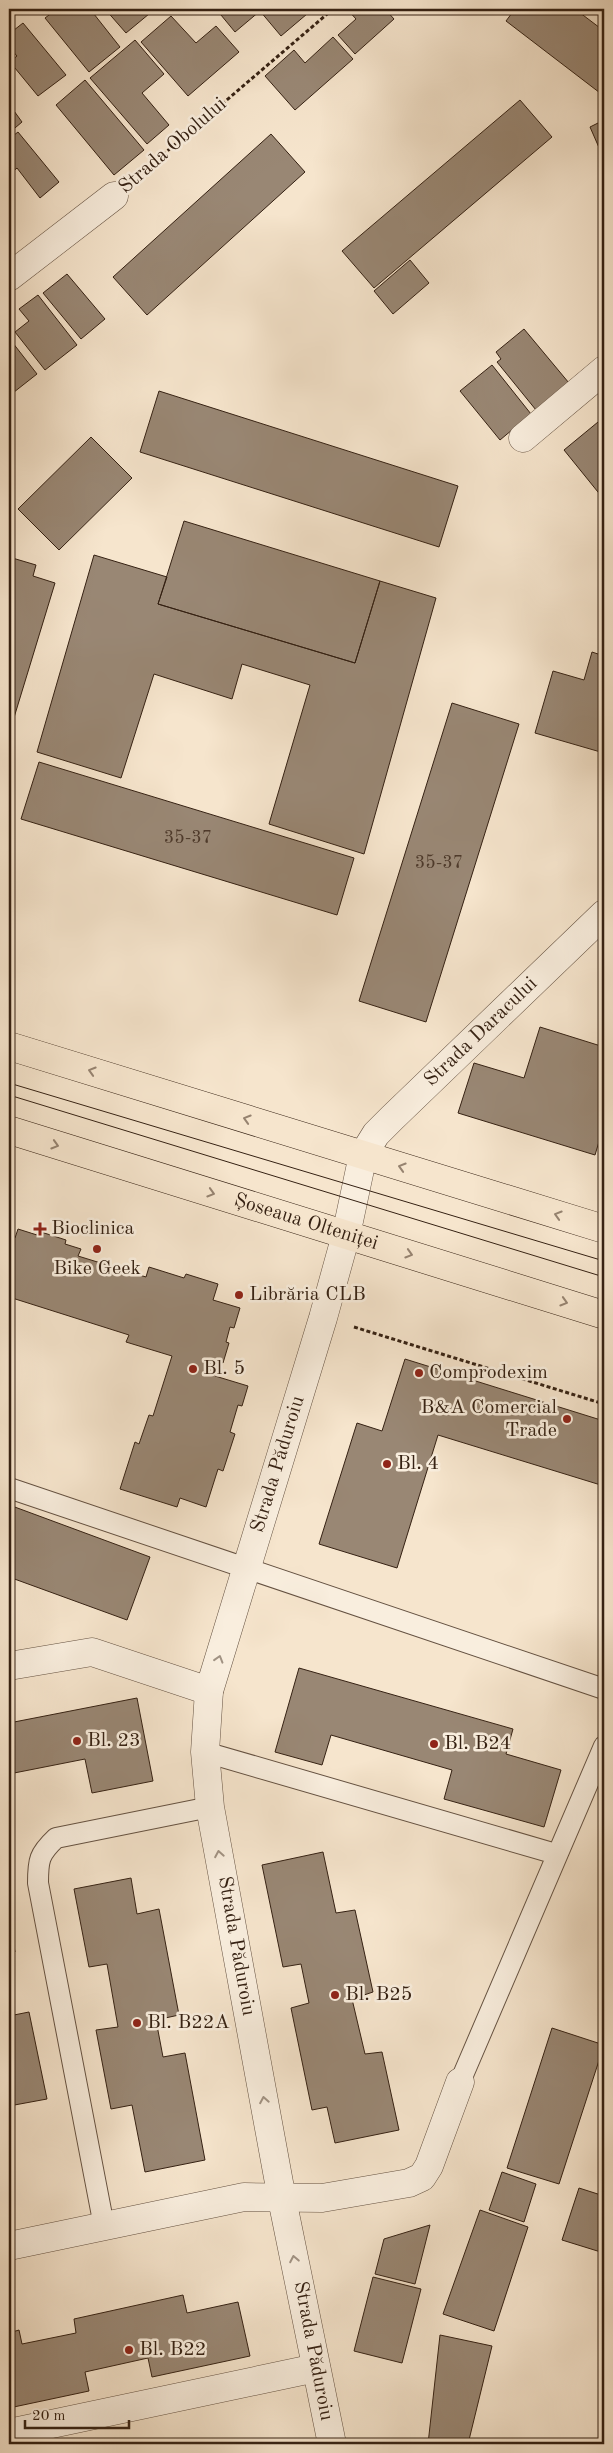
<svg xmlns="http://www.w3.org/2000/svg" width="613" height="2453" font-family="'Old Standard TT',serif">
  <rect width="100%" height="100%" fill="#f6e5cd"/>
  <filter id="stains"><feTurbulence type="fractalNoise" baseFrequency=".004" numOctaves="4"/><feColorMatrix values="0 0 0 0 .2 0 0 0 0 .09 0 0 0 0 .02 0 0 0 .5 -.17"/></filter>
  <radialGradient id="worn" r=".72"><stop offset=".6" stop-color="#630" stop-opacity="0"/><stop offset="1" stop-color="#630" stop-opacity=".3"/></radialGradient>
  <path fill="#998774" stroke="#352113" d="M57,9H90L120,47L89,72L45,18Z
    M105,9H155L126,33Z
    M216,9H302L307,14L281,36L260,11L235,32Z
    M347,9H385L394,19L355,54L338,35L356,19Z
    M515,9H575L604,31V96L506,21Z
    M171,16L196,43L216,26L239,52L188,96L141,42Z
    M23,23L66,75L38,96L10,62L17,56L9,47V34Z
    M333,37L353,59L295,110L265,76L294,50L305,63Z
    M135,40L164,74L142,93L169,125L147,144L90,78Z
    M85,80L144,150L114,175L56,105Z
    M520,100L552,137L374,288L342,251Z
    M9,104L22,122L9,133Z
    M604,120V159L590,127Z
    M18,132L59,182L40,198L17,168L9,175V139Z
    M271,134L305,172L147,315L113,277Z
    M410,260L429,283L393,314L374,291Z
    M67,274L105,319L81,339L43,293Z
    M38,295L77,345L45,370L15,332L29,321L19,309Z
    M524,329L569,383L536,410L497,362L501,359L496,352Z
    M9,338L37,374L9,396Z
    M492,365L531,414L500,440L460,391Z
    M159,391L458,486L439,547L140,452Z
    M598,422L604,429V496L602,497L564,450Z
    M91,437L132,478L59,550L18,509Z
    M184,521L380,581L355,663L158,604Z
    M94,555L167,577L158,604L355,663L380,581L436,598L364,854L269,824L310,685L242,664L232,699L154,674L121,778L37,752Z
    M9,557L36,565L33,576L55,583L9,734Z
    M592,652L604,656V753L535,733L553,671L584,680Z
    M452,703L519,724L426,1022L359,1001Z
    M39,762L354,858L337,915L21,819Z
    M540,1027L604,1047V1125L595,1155L458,1113L474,1063L524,1078Z
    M18,1229L37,1235L38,1231L66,1240L65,1244L81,1249L78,1256L146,1277L149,1267L184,1278L186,1274L218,1284L213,1300L240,1308L234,1328L230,1327L226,1342L229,1343L223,1363L219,1361L215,1376L248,1386L242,1406L238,1405L230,1432L235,1434L223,1471L218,1469L206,1507L180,1498L177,1507L120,1489L135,1442L139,1444L149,1415L153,1416L172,1356L126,1342L129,1335L9,1297V1236L15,1238Z
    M405,1359L604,1421V1486L438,1435L397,1568L319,1544L357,1423L382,1431Z
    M12,1506L150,1557L127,1620L9,1577V1516Z
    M299,1668L513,1729L506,1754L561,1770L544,1827L444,1799L452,1770L331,1735L322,1765L275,1752Z
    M137,1698L153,1781L92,1793L85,1759L9,1774V1723Z
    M323,1852L336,1913L355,1910L373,1992L352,1999L365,2054L382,2052L399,2130L335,2143L327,2107L312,2110L291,2008L309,2003L301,1964L283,1967L262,1865Z
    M131,1878L137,1914L159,1909L179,2015L156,2020L163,2057L185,2053L205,2160L145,2172L132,2105L111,2109L96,2030L118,2027L107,1964L89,1967L74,1889Z
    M9,1918L15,1952L9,1953Z
    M29,2012L47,2099L9,2106V2016Z
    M552,2028L604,2045L559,2184L507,2168Z
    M604,2129V2162L599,2145Z
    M502,2172L536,2184L524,2222L489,2210Z
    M579,2188L604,2196V2253L562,2240Z
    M480,2210L528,2227L494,2331L443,2314Z
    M430,2225L415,2284L375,2274L384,2239Z
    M373,2277L421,2289L402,2363L354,2351Z
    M183,2295L187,2313L238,2302L250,2356L152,2377L148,2358L85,2372L89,2391L9,2408V2333L19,2330L22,2344L76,2333L74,2319Z
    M440,2335L492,2346L468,2444H428Z
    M284,2439L286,2444H261Z"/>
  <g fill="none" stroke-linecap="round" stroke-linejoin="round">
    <defs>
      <path id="lane" d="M9,1488L604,1689
        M205,1752L556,1854
        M460,2082L604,1746
        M104,2226L38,1883C38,1860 39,1854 56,1838L210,1807"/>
      <g id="street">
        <path d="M9,277L114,196"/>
        <path d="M523,438L604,370"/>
        <path d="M9,1666L92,1652L209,1691"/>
        <path d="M9,2246L244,2197L322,2198L409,2183L422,2177L429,2166L460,2082"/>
        <path d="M9,2433L316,2368"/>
        <path id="s1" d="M332,2444L282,2199L210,1807L205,1752L209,1691L323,1318L346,1235L363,1155L376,1134L392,1118L604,914"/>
      </g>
      <g id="primary">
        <path d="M9,1046L604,1229"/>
        <path id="s2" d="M9,1130L604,1315"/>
      </g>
    </defs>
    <use href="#lane" stroke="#655242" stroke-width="22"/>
    <use href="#street" stroke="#655242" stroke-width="29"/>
    <use href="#primary" stroke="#352113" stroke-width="29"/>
    <path stroke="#352113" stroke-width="3" stroke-dasharray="4 2.5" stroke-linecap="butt" d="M138,176L333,9
      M354,1327L604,1404"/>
    <use href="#lane" stroke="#f9eede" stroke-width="20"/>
    <use href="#street" stroke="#f9eede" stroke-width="28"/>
    <use href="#primary" stroke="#f6e5cd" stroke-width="28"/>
    <path stroke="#352113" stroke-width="1" d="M9,1083L604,1261
      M9,1095L604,1277"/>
  </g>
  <defs><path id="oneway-chevron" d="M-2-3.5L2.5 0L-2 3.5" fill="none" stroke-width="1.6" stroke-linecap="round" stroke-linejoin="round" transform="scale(1.25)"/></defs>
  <g stroke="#968370">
    <use href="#oneway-chevron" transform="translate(92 1071) rotate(-163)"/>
    <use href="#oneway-chevron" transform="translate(247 1119) rotate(-163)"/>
    <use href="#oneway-chevron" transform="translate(55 1145) rotate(17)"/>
    <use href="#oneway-chevron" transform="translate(402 1167) rotate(-163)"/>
    <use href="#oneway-chevron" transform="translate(211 1193) rotate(17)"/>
    <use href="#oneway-chevron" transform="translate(558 1215) rotate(-163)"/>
    <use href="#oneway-chevron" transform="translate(409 1254) rotate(17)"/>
    <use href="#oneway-chevron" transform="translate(564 1302) rotate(17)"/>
  </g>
  <g stroke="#a19283">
    <use href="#oneway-chevron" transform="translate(219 1659) rotate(-73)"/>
    <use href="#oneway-chevron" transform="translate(219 1854) rotate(-100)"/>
    <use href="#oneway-chevron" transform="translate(264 2100) rotate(-100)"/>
    <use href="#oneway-chevron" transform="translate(294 2259) rotate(-101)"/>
  </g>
  <g fill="#8f2418" stroke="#f9eede" stroke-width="2">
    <path d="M37.5 1221.5h5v5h5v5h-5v5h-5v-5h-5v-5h5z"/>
    <circle cx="97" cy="1249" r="5"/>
    <circle cx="239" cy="1295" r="5"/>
    <circle cx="193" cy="1369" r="5"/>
    <circle cx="419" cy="1373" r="5"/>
    <circle cx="567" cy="1419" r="5"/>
    <circle cx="387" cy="1464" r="5"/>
    <circle cx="77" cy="1741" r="5"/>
    <circle cx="434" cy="1744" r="5"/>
    <circle cx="335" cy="1995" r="5"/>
    <circle cx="137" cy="2023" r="5"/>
    <circle cx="129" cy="2350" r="5"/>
  </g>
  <g text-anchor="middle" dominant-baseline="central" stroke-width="5" stroke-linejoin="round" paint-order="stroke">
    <g font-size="18" fill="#4e3a2b">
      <text x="188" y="838">35-37</text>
      <text x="439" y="863">35-37</text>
    </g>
    <g font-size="20" fill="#352113" stroke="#f9eede">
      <text transform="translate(173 146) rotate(-41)">Strada Obolului</text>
      <text stroke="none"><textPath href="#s1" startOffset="1494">Strada Daracului</textPath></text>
      <text stroke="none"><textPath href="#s2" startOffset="311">Șoseaua Olteniței</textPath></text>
      <text stroke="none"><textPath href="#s1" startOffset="1002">Strada Păduroiu</textPath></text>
      <text transform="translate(236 1946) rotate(80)">Strada Păduroiu</text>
      <text transform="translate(313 2351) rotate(79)">Strada Păduroiu</text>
    </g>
    <g font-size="20" fill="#352113" stroke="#f9eede" text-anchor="start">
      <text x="51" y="1229">Bioclinica</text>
      <text x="97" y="1269" text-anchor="middle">Bike Geek</text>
      <text x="249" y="1295">Librăria CLB</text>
      <text x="203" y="1369">Bl. 5</text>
      <text x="429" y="1373">Comprodexim</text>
      <text x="557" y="1408" text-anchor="end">B&amp;A Comercial<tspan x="557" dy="23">Trade</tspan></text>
      <text x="397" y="1464">Bl. 4</text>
      <text x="87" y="1741">Bl. 23</text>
      <text x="444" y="1744">Bl. B24</text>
      <text x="345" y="1995">Bl. B25</text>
      <text x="147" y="2023">Bl. B22A</text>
      <text x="139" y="2350">Bl. B22</text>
    </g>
  </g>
  <rect width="613" height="2453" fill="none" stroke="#f6e5cd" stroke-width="30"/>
  <rect x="10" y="10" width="593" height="2433" fill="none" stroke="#352113" stroke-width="2.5"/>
  <rect x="15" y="15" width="583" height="2423" fill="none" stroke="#352113"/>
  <path d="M25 2420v8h104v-8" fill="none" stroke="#352113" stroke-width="2.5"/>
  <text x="32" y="2420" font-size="15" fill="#352113" stroke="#f9eede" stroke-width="4" paint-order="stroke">20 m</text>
  <rect width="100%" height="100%" filter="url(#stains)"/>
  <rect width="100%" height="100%" fill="url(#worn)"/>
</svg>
